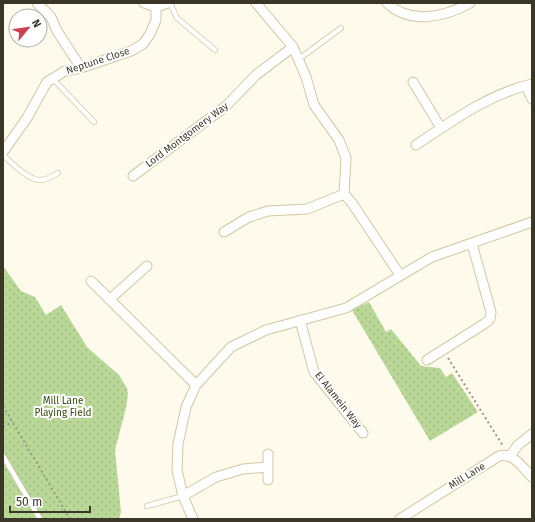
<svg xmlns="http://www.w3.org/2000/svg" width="535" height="522" font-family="'Fira Sans',sans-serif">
  <defs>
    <pattern id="park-dots" width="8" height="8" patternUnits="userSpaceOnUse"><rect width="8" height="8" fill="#b9d898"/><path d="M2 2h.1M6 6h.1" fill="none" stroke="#a0ba83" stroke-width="1.8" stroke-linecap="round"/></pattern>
  </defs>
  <rect width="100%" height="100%" fill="#fefbed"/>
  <path fill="url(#park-dots)" d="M3,266L21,291L35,297L46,315L61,305L87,347L119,375L127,388L128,394L126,408L115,450L121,512L119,519H3Z
    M369,302L386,332L391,329L421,366L440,368L446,377L452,373L478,412L430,441L352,310Z"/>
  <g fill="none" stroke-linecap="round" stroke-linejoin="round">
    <defs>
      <path id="lane" d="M170,3L177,18L215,50
        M299,59L341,28
        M53,79L94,122
        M3,155C12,163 28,180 40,180C47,180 53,176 58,173
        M3,456L40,519
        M147,506L183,496"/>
      <path id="street" d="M37,3L51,17L57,31L81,68
        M144,3L156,7L168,3
        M256,3L293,47L306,77L314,105L339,140L346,158L344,194
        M387,3C410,25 445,17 470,3
        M413,82L441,128
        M526,86L532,99
        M416,145C452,121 489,94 532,84
        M3,152L27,118L47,82L65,71L81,68L131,51L143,44L150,34L156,20V7
        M133,176L226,106L256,75L293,47
        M224,232L249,217L268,211L307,209L344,194L352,203L400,275
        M91,281L196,385
        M110,299L147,266
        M300,320L314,372L363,433
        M427,360L484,324L490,319L491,312L472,244
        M268,454V467
        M510,456L518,445L532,434
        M183,496L216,477L243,469L268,467V480
        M193,519L183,496L177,470L178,444L186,407L196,385L231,347L266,330L346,308L432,257L532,222
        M400,519L499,456C513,452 523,468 532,477"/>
    </defs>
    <use href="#lane" stroke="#d0c8a4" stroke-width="6"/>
    <use href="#street" stroke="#d0c8a4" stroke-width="11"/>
    <path stroke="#989587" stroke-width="2" stroke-dasharray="2 3" stroke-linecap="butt" d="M448,358L503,446
      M3,406L70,519
      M3,427L12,422"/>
    <use href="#lane" stroke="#fff" stroke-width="4.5"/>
    <use href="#street" stroke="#fff" stroke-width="9"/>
  </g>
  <g text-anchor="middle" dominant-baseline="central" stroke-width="4" stroke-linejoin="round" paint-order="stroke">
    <g font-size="10" fill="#3a3728" stroke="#fff">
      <text transform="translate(98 61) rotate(-18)">Neptune Close</text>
      <text transform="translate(187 135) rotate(-37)">Lord Montgomery Way</text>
      <text transform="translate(338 400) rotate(52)">El Alamein Way</text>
      <text transform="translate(467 476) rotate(-32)">Mill Lane</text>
    </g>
    <g font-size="10" fill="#334c0c" stroke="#fff">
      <text x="63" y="401">Mill Lane<tspan x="63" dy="12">Playing Field</tspan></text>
    </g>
  </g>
  <rect width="535" height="522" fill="none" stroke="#3a3728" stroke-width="8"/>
  <g transform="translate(28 28) rotate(61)"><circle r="19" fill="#ffffff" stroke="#b0afa9"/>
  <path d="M0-3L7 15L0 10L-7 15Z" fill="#d04055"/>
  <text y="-6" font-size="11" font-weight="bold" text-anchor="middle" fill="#3a3728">N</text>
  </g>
  <path d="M10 506v6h80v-6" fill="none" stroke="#3a3728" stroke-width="2"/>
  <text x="16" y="506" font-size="12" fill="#3a3728" stroke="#ffffff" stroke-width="3" paint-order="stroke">50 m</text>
</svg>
